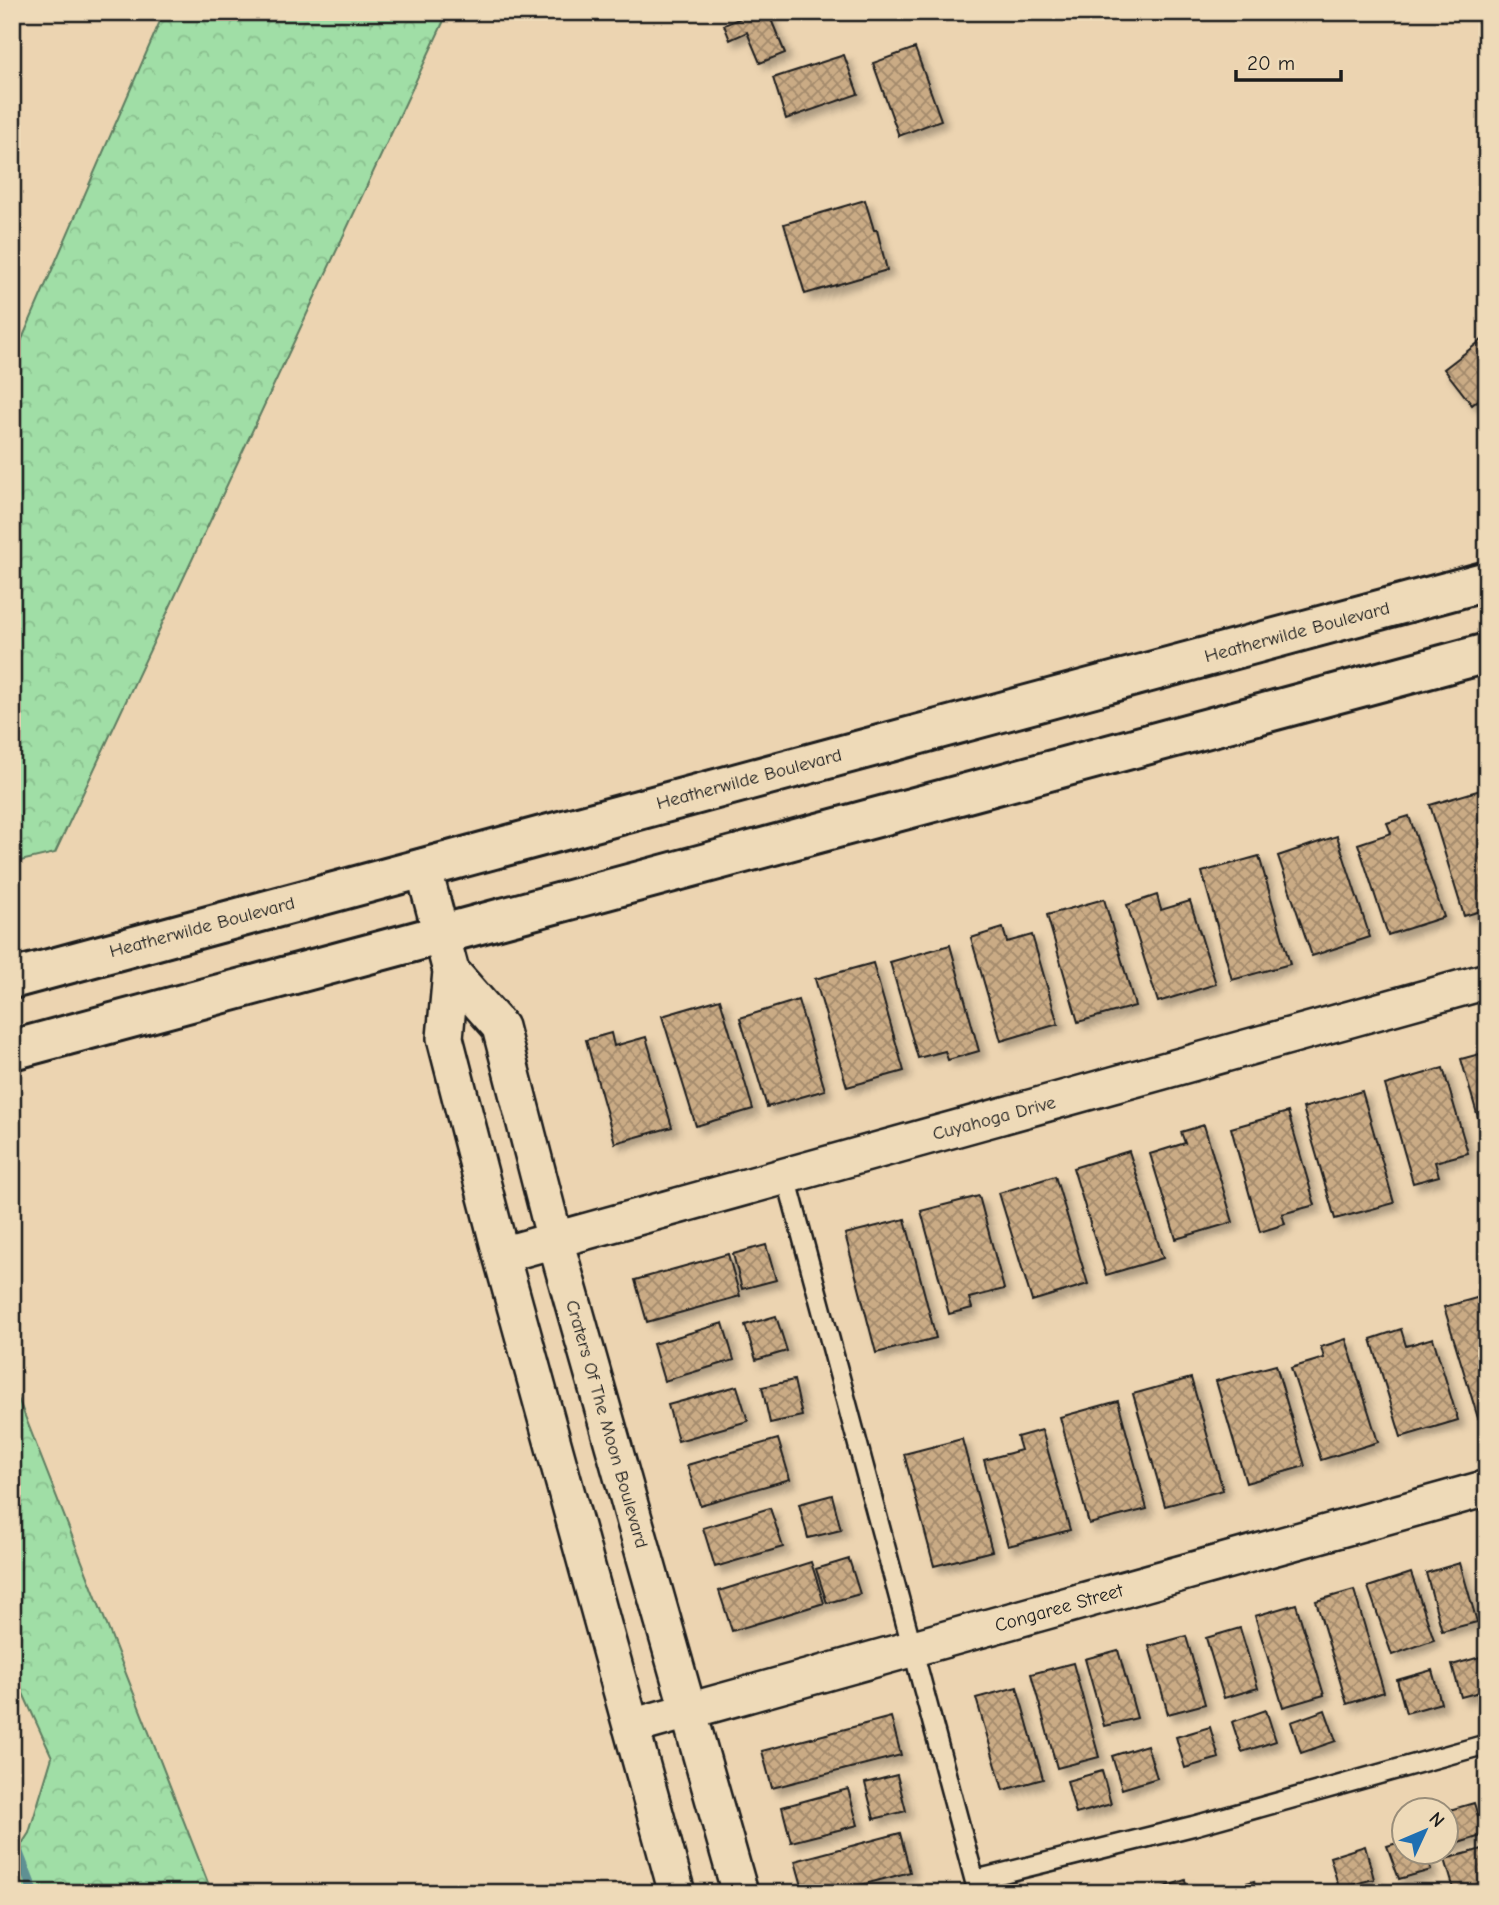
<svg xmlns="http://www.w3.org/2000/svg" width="1499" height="1905" font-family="'Comic Neue',sans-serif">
  <defs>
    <pattern id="forest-crowns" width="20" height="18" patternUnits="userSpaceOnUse" patternTransform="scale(1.75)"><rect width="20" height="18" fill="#a0dea6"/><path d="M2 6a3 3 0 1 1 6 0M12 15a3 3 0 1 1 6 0" fill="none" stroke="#89be8e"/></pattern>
    <pattern id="building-cross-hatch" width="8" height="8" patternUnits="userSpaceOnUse" patternTransform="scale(1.75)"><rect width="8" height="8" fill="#caab85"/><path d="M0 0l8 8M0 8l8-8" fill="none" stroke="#a38a6c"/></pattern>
    <filter id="shadow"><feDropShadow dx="6" dy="6" stdDeviation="3.5" flood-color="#0004"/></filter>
  </defs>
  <rect width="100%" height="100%" fill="#ecd4b1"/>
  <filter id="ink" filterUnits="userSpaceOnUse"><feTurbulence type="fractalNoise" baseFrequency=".0143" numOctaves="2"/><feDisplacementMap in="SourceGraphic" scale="14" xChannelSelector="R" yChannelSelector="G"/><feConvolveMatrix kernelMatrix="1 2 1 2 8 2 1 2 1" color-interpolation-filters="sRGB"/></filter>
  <g filter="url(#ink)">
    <path fill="url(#forest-crowns)" stroke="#5e7d61" stroke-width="2" d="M164,12H448L55,853L12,863V362Z
      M12,1383L212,1893H12V1859L29,1833L52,1757L12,1669Z"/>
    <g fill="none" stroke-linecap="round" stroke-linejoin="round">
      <path stroke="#5f9093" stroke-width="10" d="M12,1836L34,1893"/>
    </g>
    <path fill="url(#building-cross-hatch)" stroke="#1c1c1c" stroke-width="2" filter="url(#shadow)" d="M739,12H768L785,53L760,63L747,32L730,40L724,25L741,18Z
      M915,48L941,120L899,136L873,63Z
      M844,55L858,94L786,119L773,78Z
      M865,200L874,230H877L887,270L805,294L784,224Z
      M1487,336V393L1472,405L1444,369Z
      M1487,788V909L1464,916L1430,805Z
      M1409,816L1444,917L1388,935L1358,844L1391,833L1387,823Z
      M1337,836L1370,937L1312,956L1278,856Z
      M1259,856L1290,964L1232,980L1202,872Z
      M1157,895L1161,910L1190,901L1216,984L1158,1002L1127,905Z
      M1104,899L1135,1006L1078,1022L1047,915Z
      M1003,928L1007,942L1032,935L1058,1024L1001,1041L971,938Z
      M950,945L979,1051L948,1060L945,1051L918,1058L890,962Z
      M873,963L904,1071L847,1087L815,979Z
      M720,999L753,1109L696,1126L662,1016Z
      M798,1000L825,1090L767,1107L740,1018Z
      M611,1033L614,1046L646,1037L672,1127L615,1143L586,1040Z
      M1487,1052V1148L1461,1059Z
      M1443,1068L1468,1153L1435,1162L1439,1176L1413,1183L1385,1085Z
      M1362,1091L1394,1203L1335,1219L1303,1108Z
      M1288,1112L1315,1205L1282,1214L1285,1224L1260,1232L1231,1128Z
      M1204,1125L1233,1222L1176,1239L1150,1154L1185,1143L1181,1132Z
      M1129,1151L1163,1258L1106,1275L1073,1168Z
      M1055,1176L1088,1284L1032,1301L999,1193Z
      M979,1196L1004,1289L969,1298L972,1308L949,1314L921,1211Z
      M905,1219L936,1338L876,1353L845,1234Z
      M766,1245L776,1280L742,1289L733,1254Z
      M728,1254L740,1296L647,1322L635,1280Z
      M1487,1295V1416L1478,1418L1444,1307Z
      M776,1316L787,1351L756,1360L745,1325Z
      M723,1323L734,1360L664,1381L653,1344Z
      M1401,1329L1406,1346L1433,1338L1458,1420L1401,1437L1371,1339Z
      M1346,1339L1378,1442L1321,1460L1291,1368L1324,1358L1321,1347Z
      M1276,1365L1305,1466L1246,1483L1216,1381Z
      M1191,1378L1223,1490L1165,1506L1133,1394Z
      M794,1380L802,1416L770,1423L762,1387Z
      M737,1386L748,1421L678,1441L668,1405Z
      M1118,1401L1147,1509L1089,1524L1060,1417Z
      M1042,1430L1070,1530L1008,1546L984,1460L1021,1450L1017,1437Z
      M778,1439L790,1479L700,1505L687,1465Z
      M962,1439L992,1551L934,1566L904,1454Z
      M832,1495L841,1530L808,1538L799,1504Z
      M770,1508L783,1547L715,1567L703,1528Z
      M1487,1549V1573L1481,1551Z
      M849,1559L860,1594L827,1603L816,1569Z
      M811,1562L824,1603L732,1631L719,1591Z
      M1460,1563L1477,1622L1442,1631L1426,1573Z
      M1411,1573L1434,1640L1392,1655L1368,1587Z
      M1354,1590L1384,1692L1347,1704L1316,1601Z
      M1296,1604L1324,1695L1283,1707L1255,1616Z
      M1240,1628L1258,1688L1224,1698L1206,1638Z
      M1186,1636L1205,1704L1168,1714L1149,1646Z
      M1118,1650L1137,1718L1104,1726L1085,1659Z
      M1487,1655V1690L1461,1697L1452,1665Z
      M1073,1663L1099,1757L1057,1768L1031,1674Z
      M1432,1670L1441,1703L1406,1713L1397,1680Z
      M1017,1687L1043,1779L1003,1790L976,1698Z
      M1266,1710L1276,1741L1242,1752L1232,1722Z
      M1325,1710L1336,1741L1301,1753L1291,1722Z
      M891,1717L901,1755L772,1788L762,1751Z
      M1210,1727L1219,1758L1185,1768L1176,1737Z
      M1147,1745L1157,1778L1122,1789L1112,1756Z
      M1102,1771L1111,1804L1076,1814L1067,1781Z
      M897,1775L906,1811L874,1819L865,1783Z
      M848,1789L858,1825L791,1842L782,1807Z
      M1474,1803L1484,1835L1449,1846L1446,1837V1811Z
      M900,1833L910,1872L831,1893H804L795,1861Z
      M1404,1841V1853H1426L1431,1870L1399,1879L1387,1846Z
      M1365,1846L1374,1879L1339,1888L1330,1857Z
      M1486,1848L1487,1893H1455L1445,1859Z
      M1185,1880L1188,1893H1149V1892Z
      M1254,1881L1257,1893H1218L1217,1891Z
      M931,1885L933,1893H903Z
      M1434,1886L1436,1893H1413Z"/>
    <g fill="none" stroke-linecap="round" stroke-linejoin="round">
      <defs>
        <path id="service" d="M786,1176L978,1893
          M975,1880L1193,1826L1487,1744"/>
        <path id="minor" d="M423,867L451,971L445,1038L501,1255L677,1893
          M451,971L500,1027L555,1240L740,1893
          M501,1255L1487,981
          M631,1727L1487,1488"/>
        <path id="secondary" d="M12,979L1487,581
          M12,1050L1487,653"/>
      </defs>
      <use href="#service" stroke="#1c1c1c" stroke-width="23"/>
      <use href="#minor" stroke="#1c1c1c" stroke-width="40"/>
      <use href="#secondary" stroke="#1c1c1c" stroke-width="44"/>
      <use href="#service" stroke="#eedab8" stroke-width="18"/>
      <use href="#minor" stroke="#eedab8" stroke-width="35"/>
      <use href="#secondary" stroke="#eedab8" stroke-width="38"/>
    </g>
  </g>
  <g text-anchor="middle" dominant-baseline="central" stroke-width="5" stroke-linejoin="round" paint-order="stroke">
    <g font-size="19" fill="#1c1c1c" stroke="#eedab8">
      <text transform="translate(1297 632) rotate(-15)">Heatherwilde Boulevard</text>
      <text transform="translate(749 779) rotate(-15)">Heatherwilde Boulevard</text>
      <text transform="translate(202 927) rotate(-15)">Heatherwilde Boulevard</text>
      <text transform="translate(994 1118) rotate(-15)">Cuyahoga Drive</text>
      <text transform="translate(607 1424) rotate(74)">Craters Of The Moon Boulevard</text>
      <text transform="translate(1059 1608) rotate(-16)">Congaree Street</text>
    </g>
  </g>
  <rect width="1499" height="1905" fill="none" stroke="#eedab8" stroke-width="42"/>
  <rect x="21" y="21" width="1457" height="1863" fill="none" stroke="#1c1c1c" stroke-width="2.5" filter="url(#ink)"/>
  <g transform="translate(1425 1831) rotate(46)"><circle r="33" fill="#eedab8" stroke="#9a8e7a" stroke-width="2"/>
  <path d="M0-5L12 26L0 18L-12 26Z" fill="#1f6fb2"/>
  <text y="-10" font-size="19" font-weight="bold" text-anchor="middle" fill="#1c1c1c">N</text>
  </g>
  <path d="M1236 70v10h105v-10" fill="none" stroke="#1c1c1c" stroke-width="3.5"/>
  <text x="1247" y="70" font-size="21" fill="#1c1c1c" stroke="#eedab8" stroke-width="5" paint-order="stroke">20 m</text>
</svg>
